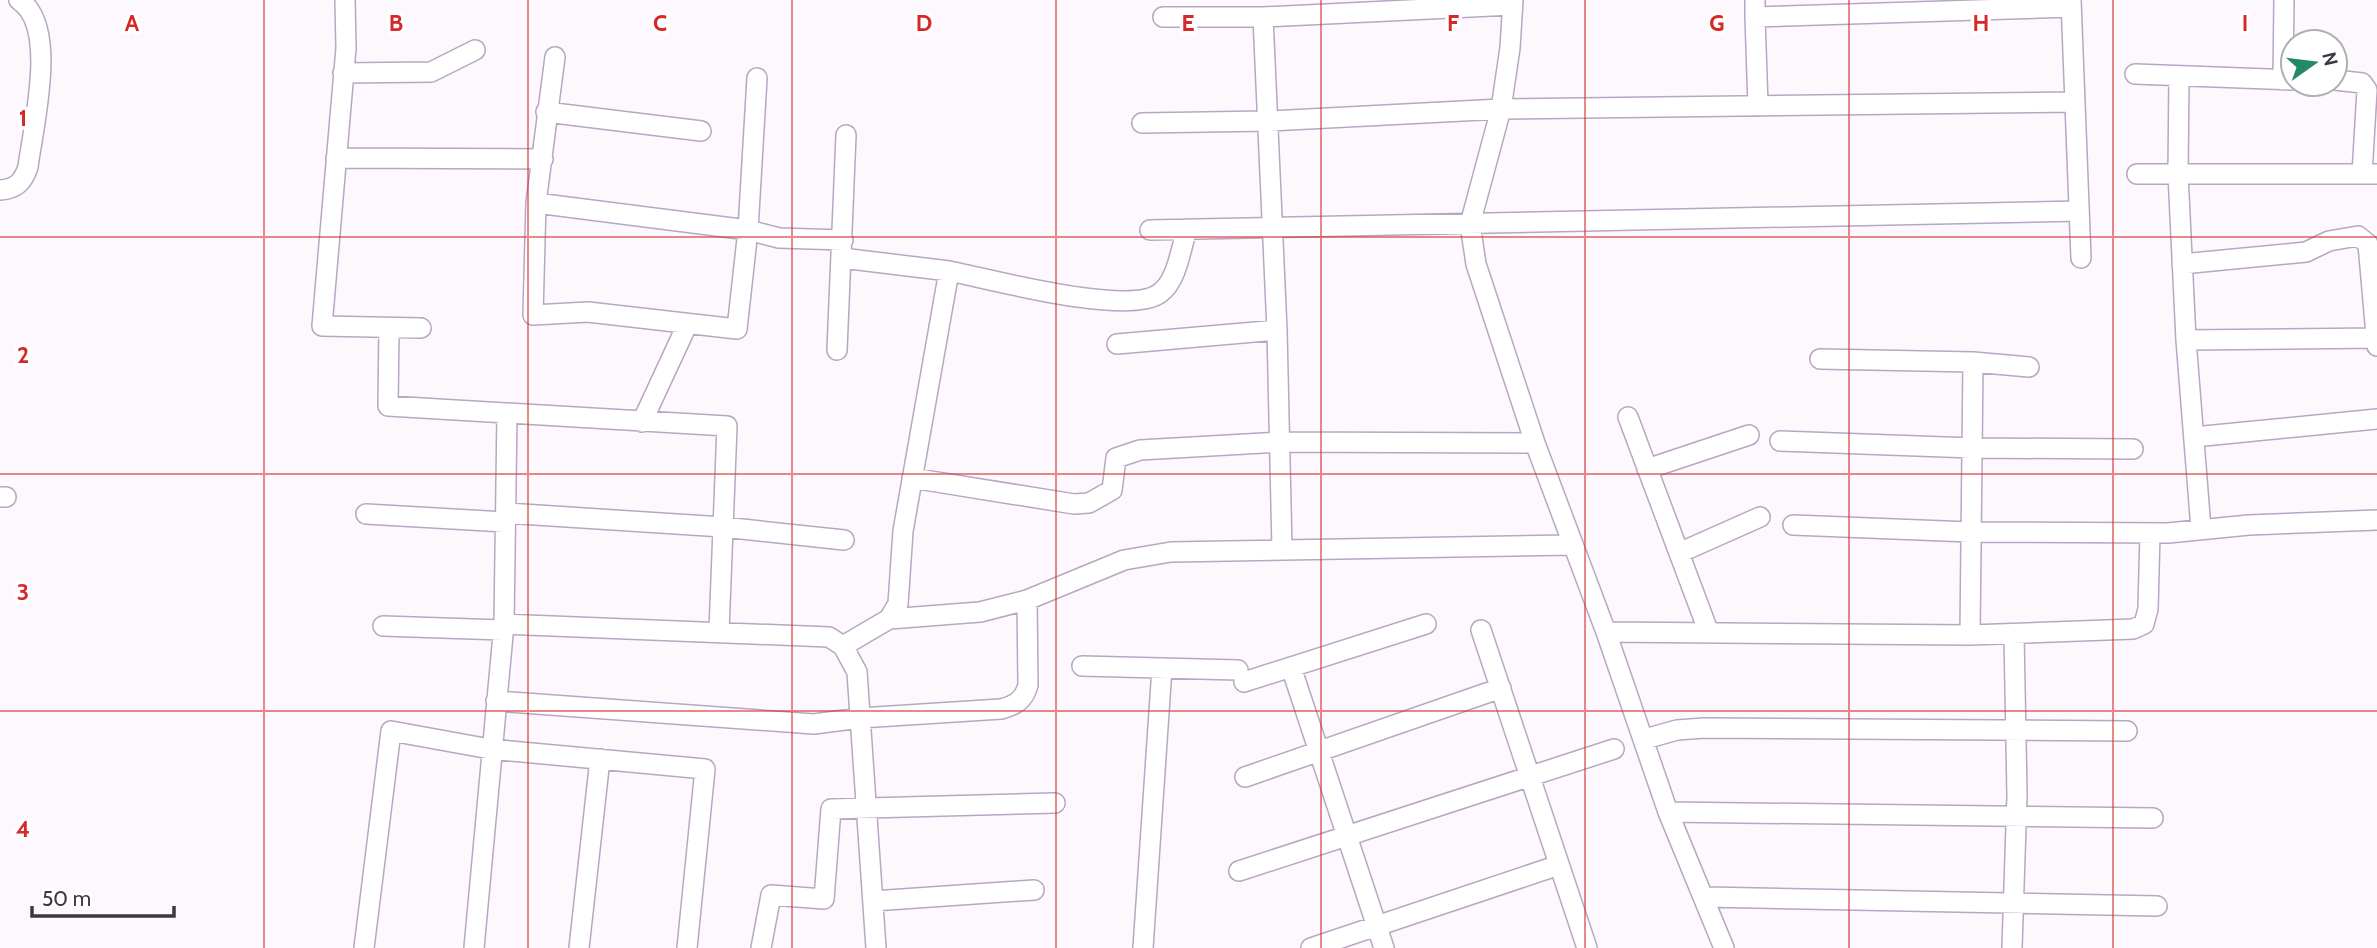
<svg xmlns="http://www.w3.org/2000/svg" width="2377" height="948" font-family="Cabin,sans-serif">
  <rect width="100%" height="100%" fill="#fcf8fe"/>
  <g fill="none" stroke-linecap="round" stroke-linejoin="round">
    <defs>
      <path id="minor" d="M345,0L346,48L322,326L421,328
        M1513,0L1510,48L1501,109L1470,224L1476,264L1535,443L1606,632L1668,812L1724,948
        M1755,0V17L2071,7
        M2071,0L2081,258
        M1163,17H1263L1512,5
        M1263,17L1277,330L1282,549
        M1755,17L1758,106
        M555,57L536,203L533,315L588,312L737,329L748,230L757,78
        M343,73L431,72L475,50
        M2135,74L2293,80
        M2179,76L2178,174L2186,340L2201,529
        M2283,80L2284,0
        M2335,80L2362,83L2367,90L2362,174
        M546,112L701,131
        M1142,123L1268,121L1501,109L2075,102
        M336,158L543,159
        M2137,174H2377
        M0,190C16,189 23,182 28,167C33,126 59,26 19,0
        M536,203L748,230L779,238L843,240
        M1150,230L2079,211
        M842,258L949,271L903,531L898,604L889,619L843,646
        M2182,264L2306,252L2329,241L2358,236L2368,244L2377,346
        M949,271C990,279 1129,317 1160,293C1177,281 1181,248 1187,229
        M389,328L388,406L727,426L719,631
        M2186,340L2377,338
        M1117,344L1277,330
        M837,350L846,135
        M1820,359L1973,362L2029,367
        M1628,417L1709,633
        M642,422L687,325
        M2194,437L2377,419
        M1780,441L1972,448L2133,449
        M1647,469L1749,435
        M912,478L1074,504L1089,503L1112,490L1116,458L1140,450L1279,442L1535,443
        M0,497H6
        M506,513L723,527L844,540
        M366,514L505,522
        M1793,525L1970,532L2168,533L2249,525L2377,520
        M1679,553L1760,517
        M889,619L980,612L1027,600L1124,560L1171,552L1573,545
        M504,624L829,637L843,646L857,672L876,948
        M383,626L502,630
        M1481,630L1587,948
        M1606,632L1970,635L2133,629L2144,624L2148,609L2150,533
        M1970,635L1973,362
        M1082,666L1238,670
        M1291,667L1384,948
        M1244,682L1426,624
        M496,701L814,724L860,718L1001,709C1016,705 1024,700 1028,685L1027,600
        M1645,739L1677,730L1704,728L2127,731
        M1245,777L1501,688
        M1668,812L2153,818
        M1239,871L1614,749
        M1705,897L2157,906
        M873,901L1034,890
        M364,948L391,731L490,749L705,769L687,948
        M474,948L504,624L507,414
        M579,948L600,759
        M761,948L771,895L824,899L831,809L1055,803
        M1143,948L1162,668
        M1311,948L1559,865
        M2012,948L2017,795L2014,634"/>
    </defs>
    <use href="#minor" stroke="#b9a6c2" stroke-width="22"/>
    <use href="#minor" stroke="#fff" stroke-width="19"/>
  </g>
  <path fill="none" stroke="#d62828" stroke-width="2" stroke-opacity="0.55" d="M264,0V948M528,0V948M792,0V948M1056,0V948M1321,0V948M1585,0V948M1849,0V948M2113,0V948M0,237H2377M0,474H2377M0,711H2377"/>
  <g font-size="23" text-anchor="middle" font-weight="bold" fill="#d62828" stroke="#fff" stroke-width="7" stroke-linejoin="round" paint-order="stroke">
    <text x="132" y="31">A</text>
    <text x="396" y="31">B</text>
    <text x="660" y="31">C</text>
    <text x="924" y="31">D</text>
    <text x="1188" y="31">E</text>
    <text x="1453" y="31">F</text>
    <text x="1717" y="31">G</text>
    <text x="1981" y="31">H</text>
    <text x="2245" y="31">I</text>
    <text x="23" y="126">1</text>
    <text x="23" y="363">2</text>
    <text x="23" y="600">3</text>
    <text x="23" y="837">4</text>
  </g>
  <g transform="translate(2314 63) rotate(76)"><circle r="33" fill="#ffffff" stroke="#b2afb3" stroke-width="2"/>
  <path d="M0-5L12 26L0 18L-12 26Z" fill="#248a66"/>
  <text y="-10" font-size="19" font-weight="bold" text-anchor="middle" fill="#3e3642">N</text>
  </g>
  <path d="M32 906v10h142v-10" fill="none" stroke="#3e3642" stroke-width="3.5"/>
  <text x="42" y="906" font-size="21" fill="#3e3642" stroke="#ffffff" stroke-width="5" paint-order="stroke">50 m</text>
</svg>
